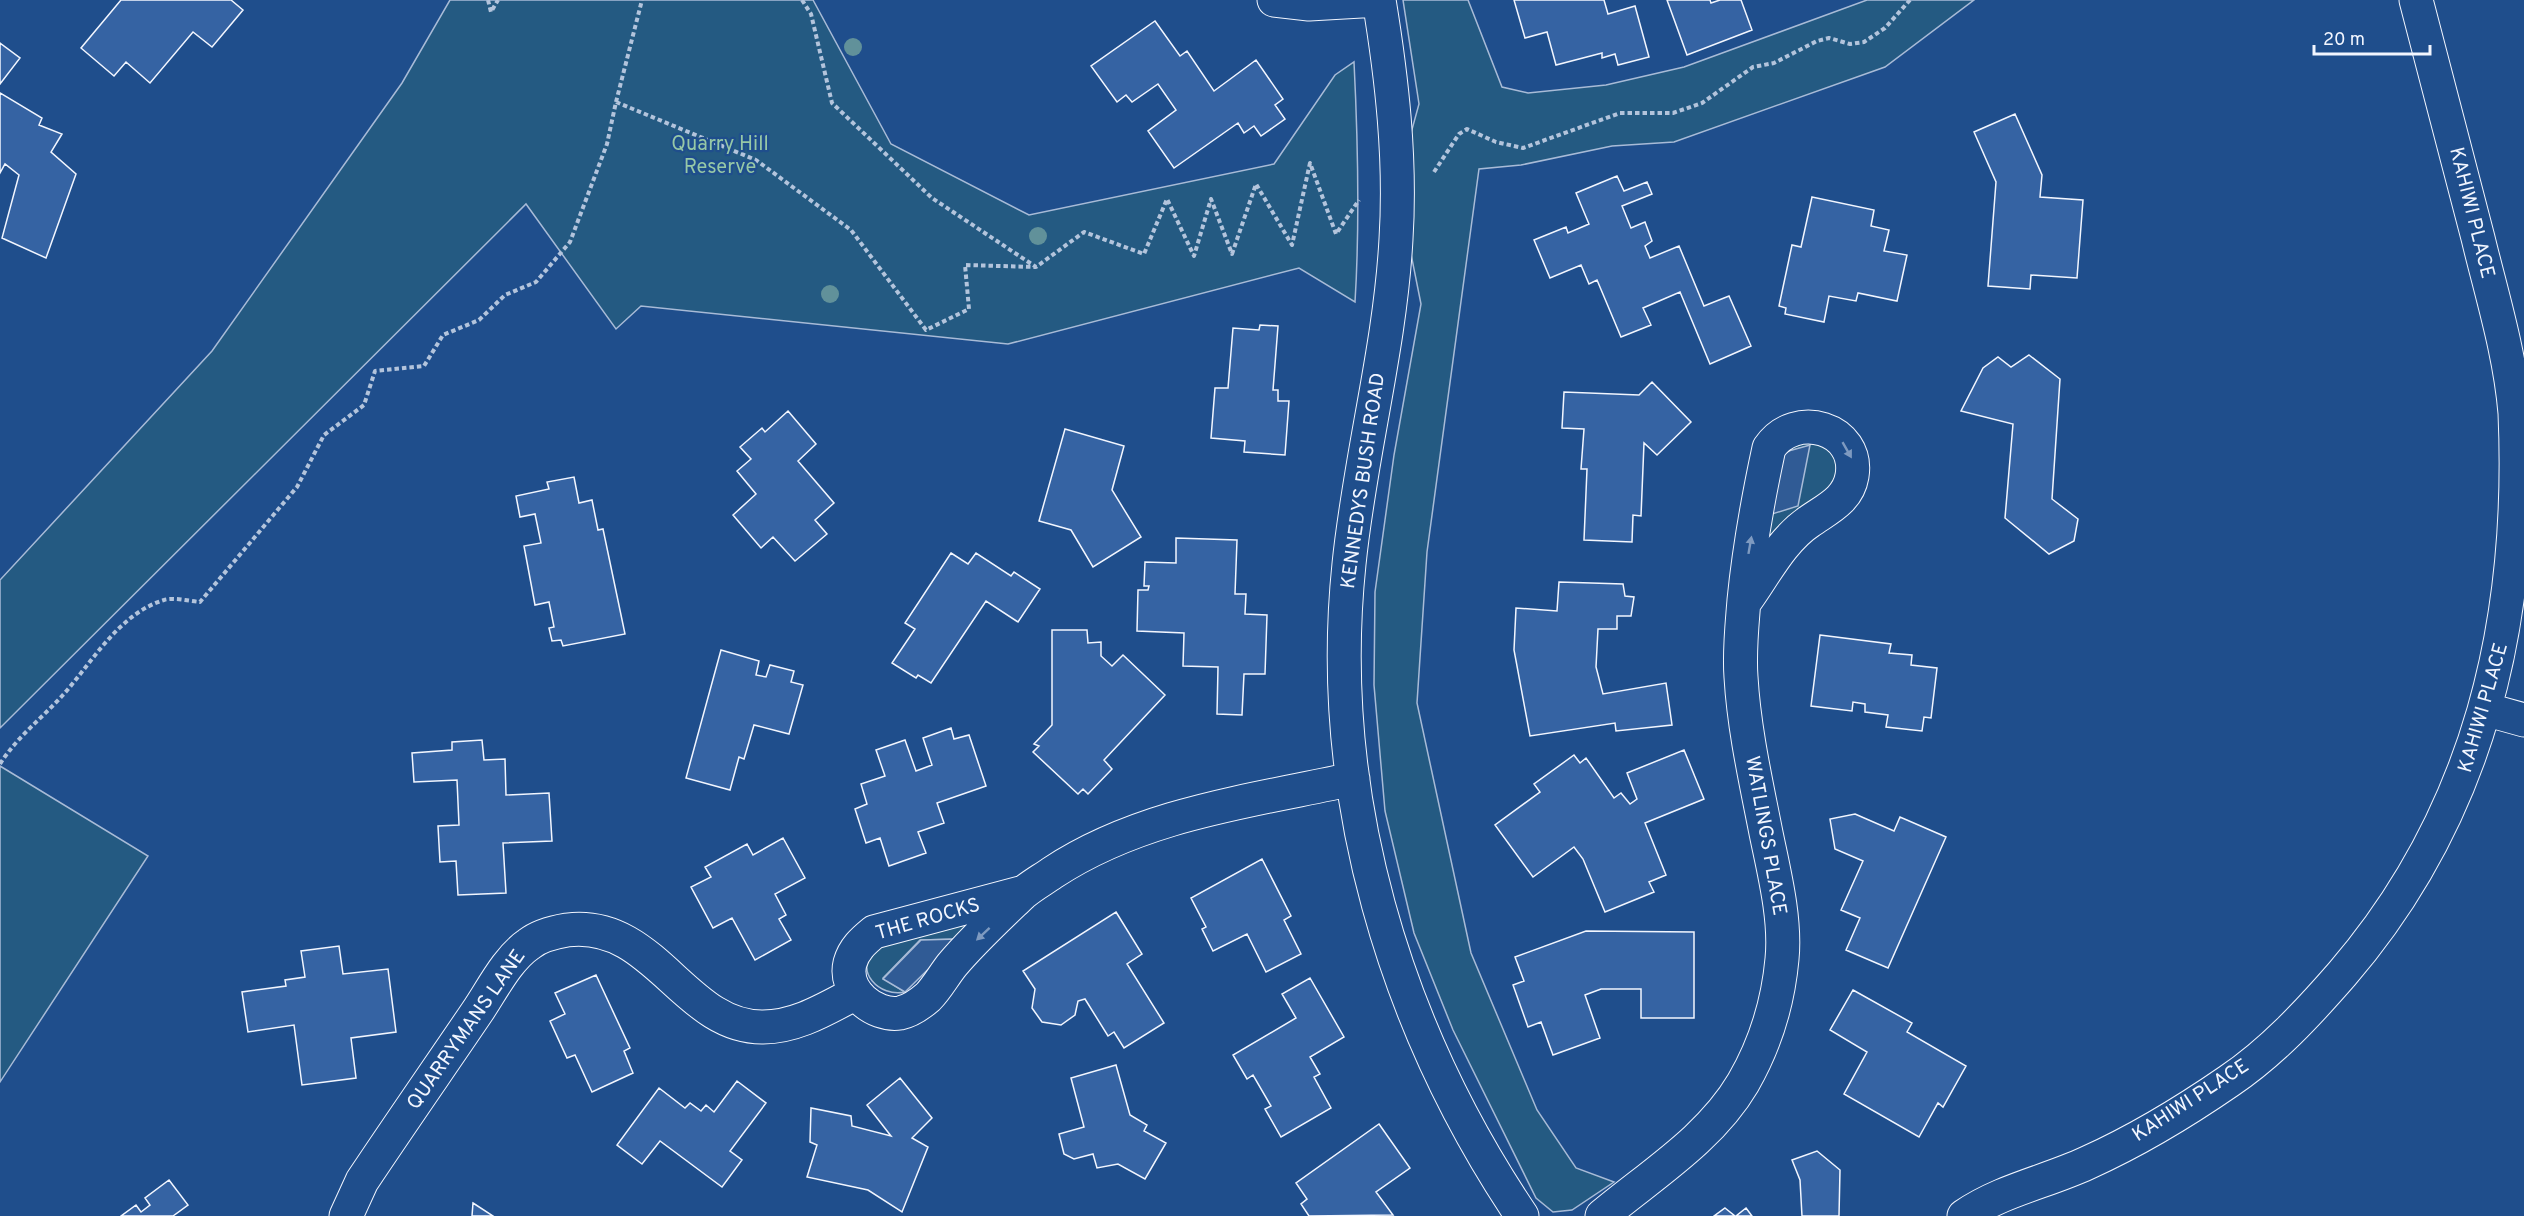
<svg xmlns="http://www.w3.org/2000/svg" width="2524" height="1216" font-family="Overpass,sans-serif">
  <rect width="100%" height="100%" fill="#1f4e8c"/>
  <path fill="#245a82" stroke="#a8bbd7" stroke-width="1.5" d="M450,0H813L891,144L1029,215L1274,164L1335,75L1354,62C1358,142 1360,222 1355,302L1299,268L1008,344L641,306L616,329L526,204L0,728V580L212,351L402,83Z
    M1403,0H1468L1502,87L1528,93L1606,85L1684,67L1867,0H1974L1885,67L1674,142L1612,146L1521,165L1479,169L1427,552L1417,703L1471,953L1537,1110L1576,1168L1614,1182L1572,1210L1553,1212L1536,1198L1453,1030L1414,933L1385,811L1374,685L1375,592L1394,455L1421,304L1397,184L1419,104Z
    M1798,441L1827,446C1834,455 1841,464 1839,476C1835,499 1780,537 1762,552L1769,515L1809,446L1785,452Z
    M0,766L148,856L0,1082Z
    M976,923L959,939L920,940L883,978L905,992C879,998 854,970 874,952C896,932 948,929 976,923Z"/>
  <path fill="#305b95" stroke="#a8bbd7" stroke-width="1.5" d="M1810,445L1798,506L1769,515L1785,452Z
    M959,939L905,992L883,979L921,940Z"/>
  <path fill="#3563a3" stroke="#f2f6ff" stroke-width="1.5" d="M121,0H231L243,10L212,47L193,32L150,83L126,62L114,76L81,48Z
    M1514,0H1604L1608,14L1635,6L1649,57L1618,65L1615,54L1602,58V53L1556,65L1547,32L1525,38Z
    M1667,0H1710L1711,3L1720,0H1741L1752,30L1687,55Z
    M1155,21L1180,56L1187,51L1214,91L1256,60L1283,99L1275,105L1285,119L1261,136L1254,126L1244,133L1238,123L1174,168L1148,131L1176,110L1158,84L1132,102L1126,95L1117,102L1091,66Z
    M0,43L20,58L0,84Z
    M0,93L42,118L39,125L62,134L51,152L76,174L46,258L2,238L19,175L5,164L0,173Z
    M2015,114L2042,175L2040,197L2083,200L2077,278L2031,275L2030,289L1988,286L1996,182L1974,132Z
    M1617,176L1624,191L1647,182L1652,194L1622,206L1631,228L1645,222L1652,241L1645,246L1650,258L1679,246L1704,306L1729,296L1751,346L1710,364L1680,292L1643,308L1651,325L1621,337L1597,280L1589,284L1581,265L1550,278L1534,240L1566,227L1568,233L1589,224L1576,193Z
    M1812,197L1874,210L1871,226L1889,230L1884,251L1907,255L1897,301L1858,293L1856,301L1829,296L1824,322L1785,314L1786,308L1779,306L1792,245L1801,247Z
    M1260,325L1278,326L1273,390H1278V401H1289L1285,455L1244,452L1245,441L1211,438L1215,388H1228L1233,328L1259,330Z
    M2029,355L2060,379L2052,499L2078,519L2074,541L2049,554L2005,518L2013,424L1961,411L1983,368L1998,357L2011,367Z
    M1652,382L1691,422L1657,455L1644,443L1641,516L1633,515L1632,542L1584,540L1587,469H1581L1584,429L1562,428L1564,392L1639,395Z
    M788,411L816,444L798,461L834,503L815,520L827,534L795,561L773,537L761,548L733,515L756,494L737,471L751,459L740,447L762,428L765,432Z
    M1065,429L1124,446L1112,490L1141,537L1093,567L1071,530L1039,521Z
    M574,477L579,503L592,500L598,530L603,529L625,634L563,646L561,640L552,641L549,628L554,627L549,602L535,605L524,546L541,543L535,514L520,517L516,496L549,489L547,482Z
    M1176,538L1237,540L1235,594H1246L1245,614L1267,615L1265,674H1244L1242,715L1217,714L1218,667L1183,666L1184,633L1137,631L1138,590H1148L1149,586H1144L1145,562L1176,563Z
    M951,553L968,564L976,553L1011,576L1014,572L1040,589L1018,622L986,601L931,683L918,675L916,678L892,663L915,629L905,623Z
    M1559,582L1623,584L1625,596L1634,597L1631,616H1617V629H1598L1596,667L1603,694L1666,683L1672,725L1616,731L1615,723L1530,736L1514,650L1516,608L1557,611Z
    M1052,630H1087L1088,643L1101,642V656L1112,666L1123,655L1165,695L1104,760L1112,769L1088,794L1083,789L1078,794L1033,752L1039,746L1034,744L1052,725Z
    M1820,635L1891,644L1889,653L1912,655L1911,665L1937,668L1931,718L1924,717L1922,731L1886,727L1888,715L1865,712V704L1853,702L1852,711L1811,706Z
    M721,650L759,661L756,675L766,677L770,665L794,671L791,682L803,685L789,734L754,725L744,759L739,757L730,790L686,778Z
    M951,728L954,739L969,735L986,786L937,803L944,823L918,832L926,853L889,866L880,838L866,843L855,809L867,804L861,784L885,776L876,750L905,740L916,771L932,765L923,738Z
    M482,740L484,760L505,759L506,795L549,793L552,841L503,843L506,893L458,895L456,861L440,862L438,826L459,825L457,780L414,782L412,753L452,750V742Z
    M1684,750L1704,799L1645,823L1666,875L1649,882L1654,892L1605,912L1583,859L1574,847L1533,877L1495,825L1540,792L1534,784L1574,755L1580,763L1586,758L1614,798L1621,793L1630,804L1637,799L1627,773Z
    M1855,814L1894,831L1900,817L1946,837L1888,968L1846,950L1860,918L1841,910L1863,861L1835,849L1830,819Z
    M783,838L805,878L775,894L786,915L779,919L791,940L755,960L732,918L713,928L691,887L711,877L705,867L747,844L753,855Z
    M1262,859L1291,916L1284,920L1301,954L1266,972L1247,934L1213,951L1202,929L1206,927L1191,898Z
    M1116,912L1142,954L1127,964L1164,1023L1124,1048L1114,1032L1108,1036L1085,999L1078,1001L1075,1015L1061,1025L1042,1022L1032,1008L1035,989L1023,971Z
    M1586,931L1694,932V1018H1641V989H1601L1585,995L1600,1038L1553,1055L1541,1022L1528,1027L1513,985L1524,981L1515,957Z
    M339,946L343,974L388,969L396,1032L351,1038L356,1078L302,1085L294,1025L248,1032L242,992L286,986L285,980L305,977L301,951Z
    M596,975L630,1048L624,1051L633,1073L592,1092L575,1055L567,1058L550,1021L565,1014L555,993Z
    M1310,978L1344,1037L1310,1057L1320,1074L1314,1077L1331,1108L1281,1137L1265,1109L1271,1106L1253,1075L1247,1079L1233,1055L1296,1018L1282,994Z
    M1853,990L1912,1023L1907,1032L1966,1066L1943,1107L1938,1103L1919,1137L1844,1094L1867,1052L1830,1030Z
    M1116,1065L1130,1115L1147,1125L1144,1131L1166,1143L1145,1179L1118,1164L1097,1168L1093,1154L1074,1159L1064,1154L1059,1134L1084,1127L1071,1078Z
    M900,1078L932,1118L912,1138L928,1147L902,1212L868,1190L807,1177L817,1145L810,1142L811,1108L851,1116L852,1126L891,1136L867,1105Z
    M737,1081L766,1103L730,1151L742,1160L722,1187L660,1141L642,1164L617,1145L659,1088L685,1108L690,1103L701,1111L706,1105L714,1112Z
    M1379,1124L1410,1168L1376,1192L1393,1215L1309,1216L1301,1204L1307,1199L1296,1183Z
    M1817,1151L1840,1170L1839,1216H1802L1800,1180L1792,1160Z
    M169,1180L188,1205L173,1216H121L136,1205L141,1212L150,1205L145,1198Z
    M473,1203L493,1216H472Z
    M1725,1208L1735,1216H1714Z
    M1746,1208L1752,1216H1736Z"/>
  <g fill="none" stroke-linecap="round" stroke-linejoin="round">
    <defs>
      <path id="street" d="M1274,0L1309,4L1379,0
        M1379,0C1392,79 1401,159 1396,239C1390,349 1360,455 1349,564C1325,794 1394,1026 1522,1216
        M2488,710L2524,720
        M1024,892L874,932C863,941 854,949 850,963C843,991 874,1017 900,1013C910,1011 920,1004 928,997C937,988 944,975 952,965C973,940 999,916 1022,894C1031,886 1042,880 1052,873C1141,814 1251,801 1353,779
        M346,1216L362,1181C400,1124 439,1068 477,1012C492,990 507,959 529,944C539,936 555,932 567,930C655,919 684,1028 763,1027C797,1027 827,1008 856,993
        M1602,1216C1651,1175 1710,1139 1743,1083C1765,1045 1778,1003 1782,959C1786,919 1774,872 1766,833C1756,782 1744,729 1741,677C1739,651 1742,626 1744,600C1749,549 1758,499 1769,448C1795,409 1860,428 1852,476C1848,500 1827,509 1810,521C1781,540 1764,576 1744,603
        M1964,1216C2002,1190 2046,1182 2087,1163C2136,1141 2184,1112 2229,1081C2272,1052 2308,1013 2342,974C2480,814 2524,621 2515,413C2510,353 2492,296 2478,238C2457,159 2437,79 2416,0"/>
    </defs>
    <use href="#street" stroke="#f2f6ff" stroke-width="35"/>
    <path stroke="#b3c4dc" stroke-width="4" stroke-dasharray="4.5 3" stroke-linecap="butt" d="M488,0L491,12L498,0
      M802,0L811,14L832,103L932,198L1036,267L1084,232L1144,254L1167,199L1194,256L1211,199L1232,254L1256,184L1292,245L1310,163L1336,234L1359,200
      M616,102L642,0
      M1434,172L1459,134L1467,129L1496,142L1523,148L1620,113H1673L1702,103L1753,67L1774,63L1817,41L1829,38L1850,44L1864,42L1885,28L1910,0
      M0,764C17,737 41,719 62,696C92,663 118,614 164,600C173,597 189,601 200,602L297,487L324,435L364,405L375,371L424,366L443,335L479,320L505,295L536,282L570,242L607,144L616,102L756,160L851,230L926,330L969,309L965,265L1035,267"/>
    <use href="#street" stroke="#1f4e8c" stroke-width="33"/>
  </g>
  <g fill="#61919a">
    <circle cx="853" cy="47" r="9"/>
    <circle cx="1038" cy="236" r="9"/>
    <circle cx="830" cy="294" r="9"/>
  </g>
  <defs><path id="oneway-solid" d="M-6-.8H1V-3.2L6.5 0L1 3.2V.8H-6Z" transform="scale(1.5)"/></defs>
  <g fill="#7e9ac0">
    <use href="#oneway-solid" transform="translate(1847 450) rotate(60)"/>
    <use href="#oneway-solid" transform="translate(1750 545) rotate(-80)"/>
    <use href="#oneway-solid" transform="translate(983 934) rotate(137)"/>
  </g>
  <g text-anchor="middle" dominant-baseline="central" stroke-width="4.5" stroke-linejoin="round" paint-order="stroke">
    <g font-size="20" fill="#97c8a6" stroke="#1f4e8c">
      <text x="720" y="145">Quarry Hill<tspan x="720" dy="23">Reserve</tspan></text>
    </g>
    <g font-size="20" fill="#f2f6ff" stroke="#1f4e8c">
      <text transform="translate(2471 213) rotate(76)">KAHIWI PLACE</text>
      <text transform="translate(1364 481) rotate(-82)">KENNEDYS BUSH ROAD</text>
      <text transform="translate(2484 708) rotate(-74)">KAHIWI PLACE</text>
      <text transform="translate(1765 836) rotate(80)">WATLINGS PLACE</text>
      <text transform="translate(928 920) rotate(-16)">THE ROCKS</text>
      <text transform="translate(467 1030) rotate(-55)">QUARRYMANS LANE</text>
      <text transform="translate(2191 1101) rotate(-33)">KAHIWI PLACE</text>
    </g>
  </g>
  <path d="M2314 45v9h116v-9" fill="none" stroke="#f2f6ff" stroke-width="3"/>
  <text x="2323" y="45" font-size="18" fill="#f2f6ff" stroke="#1f4e8c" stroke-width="4.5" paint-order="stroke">20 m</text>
</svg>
